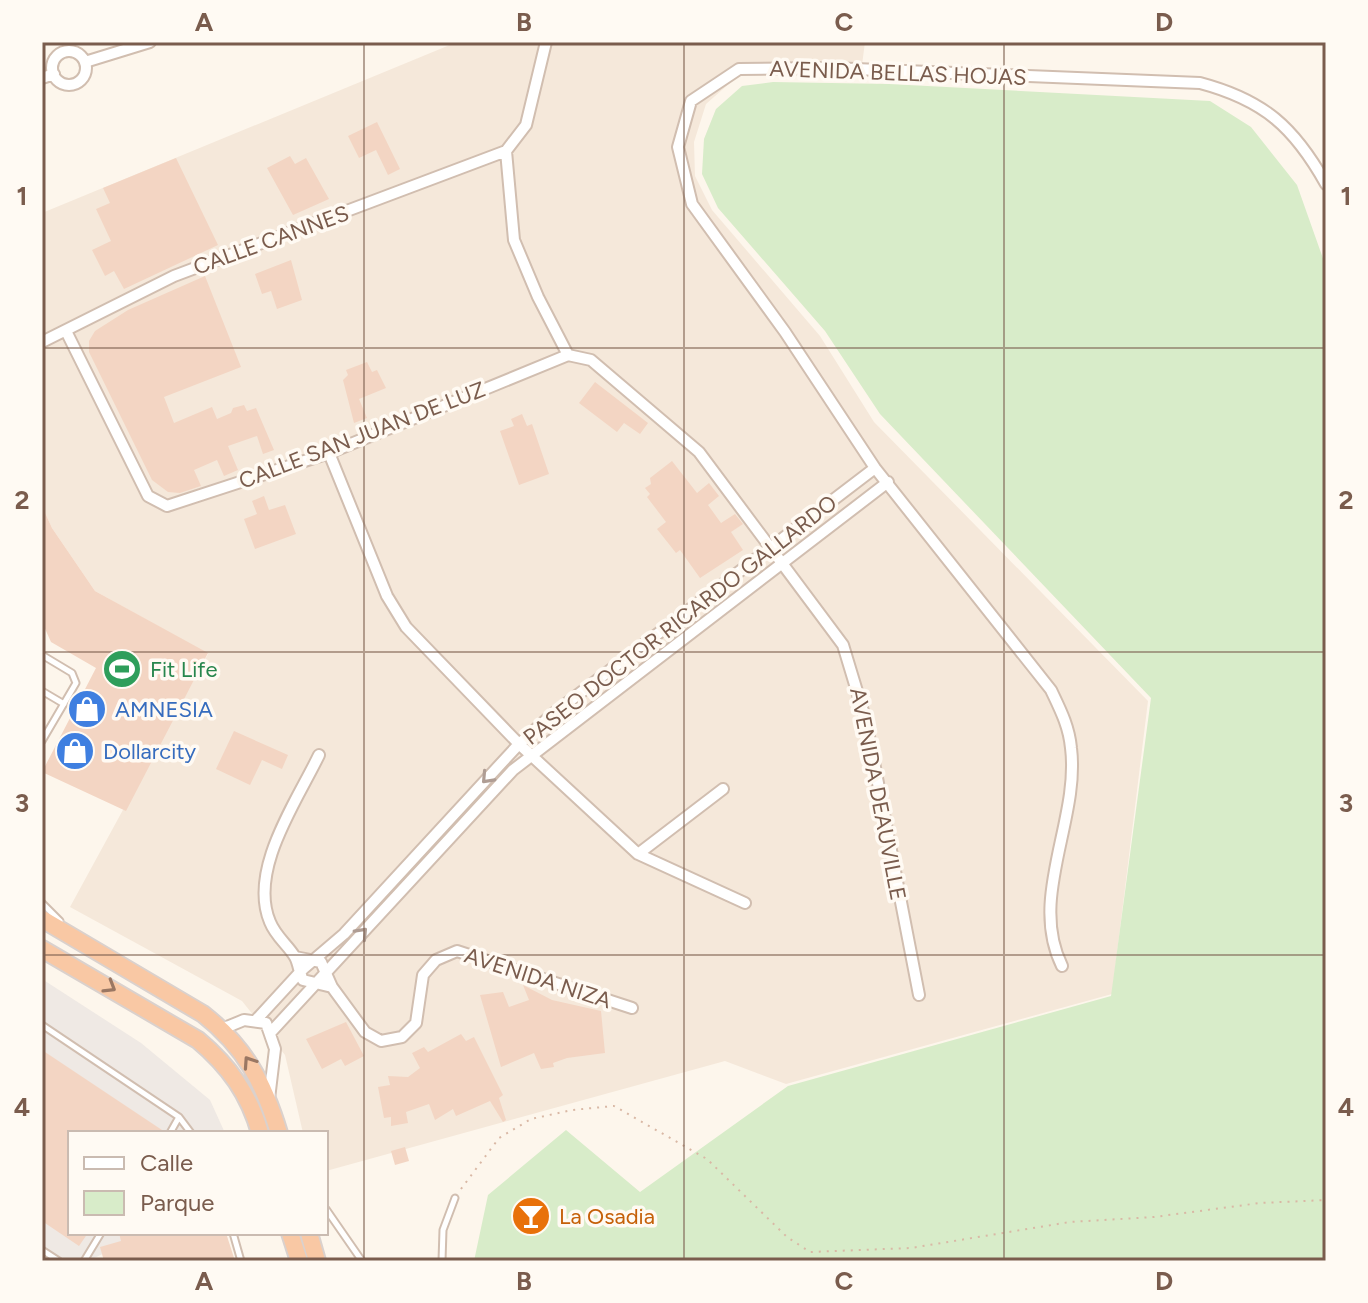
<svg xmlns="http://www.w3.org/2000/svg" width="1368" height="1303" font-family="Figtree,sans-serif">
  <rect width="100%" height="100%" fill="#fdf6ec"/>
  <path fill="#f5e8da" d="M457,42H865L862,65L739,75L706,104L694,142L695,176L712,210L820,336L874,422L1148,701L1112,994L786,1084L725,1061L326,1171V1133H303L285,1055L242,1001L70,907L208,654L95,591L52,528L42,506V213Z"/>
  <path fill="#efe9e4" d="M42,979L141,1043L210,1100L225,1133H70V1233H146L88,1261H42Z"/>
  <path fill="#d8ecc9" d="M773,82L889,84L1210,101L1251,127L1297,185L1326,267V1261H474L488,1195L566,1130L640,1192L788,1086L1111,996L1151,698L880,414L825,331L718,208L702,174L704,139L716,109L742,86Z"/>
  <path fill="#f3d5c3" d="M377,122L400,169L388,175L376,150L359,158L348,136Z
    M290,156L295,164L306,158L329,199L293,215L267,168Z
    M176,158L218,245L124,289L114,271L105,276L92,250L111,241L96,209L110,203L103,188Z
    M291,260L302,300L277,309L271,291L262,294L255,274Z
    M205,276L241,367L164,397L174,423L212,407L217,419L231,413L233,408L244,405L247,411L256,408L274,450L263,454L257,436L228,446L238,470L224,476L217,460L194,470L201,486L180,493L168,492L152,480L89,352V341L95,331L128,310Z
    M367,362L372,372L377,370L386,388L359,399L367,418L354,423L343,380L348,375L346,370Z
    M595,382L648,423L640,434L624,423L617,432L579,403Z
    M522,414L527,426L532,424L549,474L519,485L500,431L514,426L511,419Z
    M672,461L697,493L709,483L719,496L708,505L721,523L735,514L743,524L731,532L743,550L700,578L680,550L676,553L657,529L666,522L647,497L650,494L645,488L651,484L650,478Z
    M264,496L269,510L285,505L296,534L255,549L244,519L257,514L252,501Z
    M42,506L52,528L95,591L208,653L126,811L42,772L96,668L51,642L42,622Z
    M234,731L288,755L282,769L262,760L250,785L216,769Z
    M523,985L552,1000L601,1011L605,1053L567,1058L553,1063L554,1067L541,1069L534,1053L501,1067L480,995L503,992L509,1007L529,1000Z
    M346,1022L364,1056L345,1066L341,1059L322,1069L306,1039Z
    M461,1034L466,1041L474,1037L503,1095L499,1098L506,1120L503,1122L490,1101L456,1116L453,1109L435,1120L429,1104L406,1112L408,1123L391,1126V1117L384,1118L378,1087L390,1085L388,1076L408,1077L420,1068L412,1053L424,1047L428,1052Z
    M42,1050L165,1132L70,1133V1233H88L79,1246L42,1221Z
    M405,1147L409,1161L395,1165L391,1151Z
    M119,1233H226L235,1261H104L100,1247L121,1241Z"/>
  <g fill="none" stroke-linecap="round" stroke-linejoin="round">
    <defs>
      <path id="service" d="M42,655L72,673L76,683L42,741
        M42,691L64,704
        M42,903L60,921
        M42,1025L179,1117L191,1133
        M170,1133L179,1117
        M326,1209L362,1261
        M233,1233L241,1261
        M42,1250L59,1261
        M84,1261L101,1233
        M442,1261L443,1230L455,1198"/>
      <path id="minor" d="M546,42L526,125L506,151L514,240L538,297L568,355L591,360L699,452L843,645L866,721L919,995
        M52 68a17 17 0 1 1 34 0a17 17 0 1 1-34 0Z
        M85,62L150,42
        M42,78L54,74
        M66,331L148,496L167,506L329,453L568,355
        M42,342L174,276L506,151
        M329,453L387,596L406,627L519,744L638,854L745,903
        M319,755C297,801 248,870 270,922C276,937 288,945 295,957C299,964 299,973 303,980L332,987
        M638,854L723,789
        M295,957L321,962L332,987L365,1032L381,1041L402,1037L416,1023L423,975L436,960L457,951L632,1008
        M1062,966C1028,898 1080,820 1071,748C1069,726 1060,709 1051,690L875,468L785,332L692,204L678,147L691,101L739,69L830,68L1200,83C1264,100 1294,127 1326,184
        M257,1019L303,969L344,934L519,744L554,713L875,468
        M222,1029L244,1020L266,1023L275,1049L269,1099
        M271,1032L513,770L888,482"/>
      <path id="trunk" d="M42,919L203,1014C245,1047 264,1083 279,1133
        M42,949L198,1040C229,1066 249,1094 260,1133
        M290,1233L299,1261
        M309,1233L317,1261"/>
    </defs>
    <use href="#service" stroke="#d1beb0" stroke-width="9"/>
    <use href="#minor" stroke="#d1beb0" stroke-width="14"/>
    <use href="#trunk" stroke="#dad1cd" stroke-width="20"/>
    <path stroke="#d9b8a5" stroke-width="2" stroke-dasharray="2 6" stroke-linecap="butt" d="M461,1189L499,1138L531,1119L572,1110L614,1106L707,1159L787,1237L810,1252L911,1248L1070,1222L1154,1217L1260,1203L1326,1200"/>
    <use href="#service" stroke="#fff" stroke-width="5"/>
    <use href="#minor" stroke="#fff" stroke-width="10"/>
    <use href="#trunk" stroke="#f9c8a4" stroke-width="16"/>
  </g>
  <defs><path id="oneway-chevron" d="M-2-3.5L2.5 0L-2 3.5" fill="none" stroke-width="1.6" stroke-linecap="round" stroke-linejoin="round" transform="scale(2)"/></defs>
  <g stroke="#af9d94">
    <use href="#oneway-chevron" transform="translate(487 778) rotate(133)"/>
    <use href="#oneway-chevron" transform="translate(362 933) rotate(-47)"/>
  </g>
  <g stroke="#9a7763">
    <use href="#oneway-chevron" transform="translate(110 987) rotate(31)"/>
    <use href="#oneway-chevron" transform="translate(249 1062) rotate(-124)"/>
  </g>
  <path fill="none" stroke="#7a5c4d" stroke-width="2" stroke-opacity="0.55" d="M364,42V1261M684,42V1261M1004,42V1261M42,348H1326M42,652H1326M42,955H1326"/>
  <defs>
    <symbol id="stadium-disc" viewBox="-11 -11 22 22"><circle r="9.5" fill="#2e9e5b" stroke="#fffaf3"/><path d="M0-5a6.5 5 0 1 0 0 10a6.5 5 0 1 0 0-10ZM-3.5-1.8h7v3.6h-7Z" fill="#fff"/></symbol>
    <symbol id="shop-disc" viewBox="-11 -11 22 22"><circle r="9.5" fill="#3f7fe0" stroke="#fffaf3"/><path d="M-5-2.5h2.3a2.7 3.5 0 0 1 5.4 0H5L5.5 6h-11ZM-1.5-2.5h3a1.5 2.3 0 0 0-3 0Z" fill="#fff"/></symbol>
    <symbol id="bar-disc" viewBox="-11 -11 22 22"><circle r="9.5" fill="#e8710a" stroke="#fffaf3"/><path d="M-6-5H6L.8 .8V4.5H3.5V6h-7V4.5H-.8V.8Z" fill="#fff"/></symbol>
  </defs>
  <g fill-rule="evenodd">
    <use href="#stadium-disc" x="100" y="647" width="44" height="44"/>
    <use href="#shop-disc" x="65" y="687" width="44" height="44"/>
    <use href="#shop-disc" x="53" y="729" width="44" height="44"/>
    <use href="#bar-disc" x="509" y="1194" width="44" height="44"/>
  </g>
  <g text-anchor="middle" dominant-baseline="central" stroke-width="7" stroke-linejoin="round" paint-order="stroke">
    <g font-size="22" fill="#7a5c4d" stroke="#fffaf3">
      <text transform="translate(898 73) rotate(2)">AVENIDA BELLAS HOJAS</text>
      <text transform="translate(271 240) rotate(-20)">CALLE CANNES</text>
      <text transform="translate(362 435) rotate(-21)">CALLE SAN JUAN DE LUZ</text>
      <text transform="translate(680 620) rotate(-38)">PASEO DOCTOR RICARDO GALLARDO</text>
      <text transform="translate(878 794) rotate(79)">AVENIDA DEAUVILLE</text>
      <text transform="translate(538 978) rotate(18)">AVENIDA NIZA</text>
    </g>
    <g font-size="22" fill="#27864d" stroke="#fffaf3" text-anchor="start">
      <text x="150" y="669">Fit Life</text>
    </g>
    <g font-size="22" fill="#366cbe" stroke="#fffaf3" text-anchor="start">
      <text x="115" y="709">AMNESIA</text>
      <text x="103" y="751">Dollarcity</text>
    </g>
    <g font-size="22" fill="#c56008" stroke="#fffaf3" text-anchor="start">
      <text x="559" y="1216">La Osadia</text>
    </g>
  </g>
  <rect width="1368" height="1303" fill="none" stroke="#fffaf3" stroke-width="88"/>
  <rect x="68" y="1131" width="260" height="104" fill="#fffaf3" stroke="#cabbb1" stroke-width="2"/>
  <rect x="84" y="1157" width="40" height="12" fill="#ffffff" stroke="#cabbb1" stroke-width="2"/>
  <text x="140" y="1171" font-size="24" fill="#7a5c4d">Calle</text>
  <rect x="84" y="1191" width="40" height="24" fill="#d8ecc9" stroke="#cabbb1" stroke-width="2"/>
  <text x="140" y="1211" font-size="24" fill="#7a5c4d">Parque</text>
  <rect x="44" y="44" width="1280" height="1215" fill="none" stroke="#7a5c4d" stroke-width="3"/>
  <g font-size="26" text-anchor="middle" font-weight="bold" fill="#7a5c4d">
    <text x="204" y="31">A</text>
    <text x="524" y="31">B</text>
    <text x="844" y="31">C</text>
    <text x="1164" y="31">D</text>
    <text x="22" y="205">1</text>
    <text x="1346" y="205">1</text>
    <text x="22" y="509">2</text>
    <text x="1346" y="509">2</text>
    <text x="22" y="812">3</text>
    <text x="1346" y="812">3</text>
    <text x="22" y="1116">4</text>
    <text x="1346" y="1116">4</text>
    <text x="204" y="1290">A</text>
    <text x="524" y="1290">B</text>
    <text x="844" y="1290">C</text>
    <text x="1164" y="1290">D</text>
  </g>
</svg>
